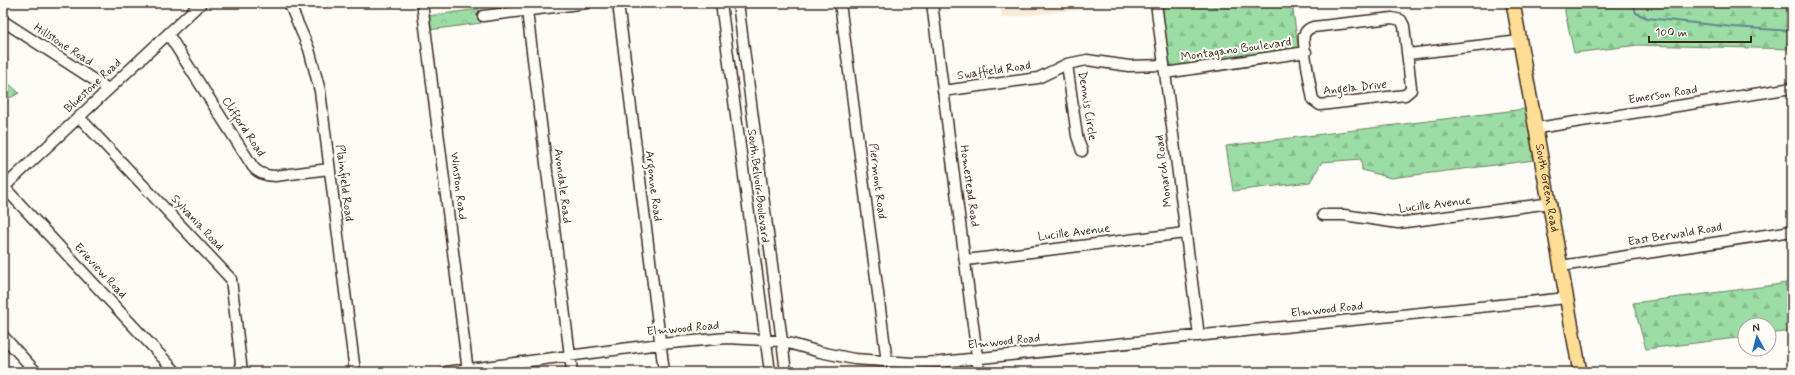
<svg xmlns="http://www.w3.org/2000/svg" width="1795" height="375" font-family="Mynerve,sans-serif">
  <defs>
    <pattern id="forest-firs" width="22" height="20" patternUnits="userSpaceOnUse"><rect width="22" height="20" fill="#9cdca5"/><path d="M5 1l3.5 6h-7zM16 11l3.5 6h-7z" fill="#87bd8e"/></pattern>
    <pattern id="park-crowns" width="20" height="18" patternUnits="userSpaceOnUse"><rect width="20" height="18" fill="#9cdca5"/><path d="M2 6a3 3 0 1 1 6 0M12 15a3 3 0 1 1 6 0" fill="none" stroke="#87bd8e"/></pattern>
  </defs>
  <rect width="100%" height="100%" fill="#fdfcf7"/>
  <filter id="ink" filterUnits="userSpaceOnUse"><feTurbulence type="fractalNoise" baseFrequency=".025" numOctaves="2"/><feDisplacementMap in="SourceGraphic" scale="8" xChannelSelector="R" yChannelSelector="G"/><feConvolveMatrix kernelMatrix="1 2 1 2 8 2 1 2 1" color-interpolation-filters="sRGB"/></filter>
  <g filter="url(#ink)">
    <path fill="#f7ebdb" d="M1000,3H1144L1002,18Z"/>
    <path fill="url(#forest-firs)" stroke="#6c8362" d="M1156,3H1292L1299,53L1165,73Z
      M1563,3H1792V49L1638,45L1574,53Z
      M3,78L19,93L12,97L5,98L3,106Z
      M1533,108L1543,159L1391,178L1362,170L1361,159L1322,162L1310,182L1233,191L1226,146Z
      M1792,282V331L1769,334V325H1745V337L1646,349L1633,303L1768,286Z"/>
    <path fill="url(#park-crowns)" stroke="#6c8362" d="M479,9L481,23L429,30L427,16Z"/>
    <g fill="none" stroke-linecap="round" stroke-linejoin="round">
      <path stroke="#61888f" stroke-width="2" d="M1633,3L1636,13L1647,18L1733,27L1792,31"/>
      <defs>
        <path id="minor" d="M289,3L309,49L320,91L355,372
          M422,3L468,372
          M526,3L572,372
          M618,3L664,372
          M721,3L770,372
          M738,3L786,372
          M840,3L887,362
          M932,3L979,372
          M1156,3L1199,336
          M483,16L587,3
          M1392,18L1401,20L1404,26L1411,87V90L1405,95L1320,105L1313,100C1311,89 1302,43 1304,35C1306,30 1309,28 1313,27Z
          M3,21L108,89
          M168,34L253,167C259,174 266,176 275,176L329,169
          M1408,54L1520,41
          M1067,64L1077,136L1082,151
          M1165,73L1306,52
          M943,91L1038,78L1067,64L1087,60L1129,66L1164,65
          M79,117L231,279L242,372
          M1537,128L1792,88
          M4,187L176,372
          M3,188L201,3
          M1323,215H1344L1398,223L1551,203
          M966,260L1185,233
          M1561,266L1792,231
          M3,336L36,372
          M446,372L660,344L727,338L781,341L820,352L854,359L913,363L941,362L1567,298"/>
        <g id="major">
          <path id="s1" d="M1513,3L1580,372"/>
        </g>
      </defs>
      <use href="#minor" stroke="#3b2a1e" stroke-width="13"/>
      <use href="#major" stroke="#3b2a1e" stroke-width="16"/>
      <use href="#minor" stroke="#fdfcf7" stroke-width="10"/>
      <use href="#major" stroke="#fedd96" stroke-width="13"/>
    </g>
  </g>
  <g text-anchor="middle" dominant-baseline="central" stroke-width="4" stroke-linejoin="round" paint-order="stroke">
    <g font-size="12" fill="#3b2a1e" stroke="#fdfcf7">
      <text transform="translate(63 45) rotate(33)">Hillstone Road</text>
      <text transform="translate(1236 50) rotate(-8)">Montagano Boulevard</text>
      <text transform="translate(994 71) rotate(-8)">Swaffield Road</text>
      <text transform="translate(93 86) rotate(-43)">Bluestone Road</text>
      <text transform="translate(1355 88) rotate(-6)">Angela Drive</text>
      <text transform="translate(1663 95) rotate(-9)">Emerson Road</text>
      <text transform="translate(1087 106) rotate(81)">Dennis Circle</text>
      <text transform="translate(243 127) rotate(57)">Clifford Road</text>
      <text transform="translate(1164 171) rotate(-97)">Monarch Road</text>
      <text transform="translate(877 181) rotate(83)">Piermont Road</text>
      <text transform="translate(344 183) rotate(83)">Plainfield Road</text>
      <text transform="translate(458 186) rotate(83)">Winston Road</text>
      <text transform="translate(562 186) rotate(83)">Avondale Road</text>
      <text transform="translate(653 186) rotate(83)">Argonne Road</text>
      <text transform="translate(758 186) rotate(83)">South Belvoir Boulevard</text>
      <text transform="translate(969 186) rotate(82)">Homestead Road</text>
      <text stroke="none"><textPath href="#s1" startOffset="188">South Green Road</textPath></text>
      <text transform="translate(1435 205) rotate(-7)">Lucille Avenue</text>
      <text transform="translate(197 223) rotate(47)">Sylvania Road</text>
      <text transform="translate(1074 233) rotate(-7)">Lucille Avenue</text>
      <text transform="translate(1675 235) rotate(-9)">East Berwald Road</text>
      <text transform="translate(100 271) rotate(47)">Erieview Road</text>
      <text transform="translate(1327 310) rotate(-6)">Elmwood Road</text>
      <text transform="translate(683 329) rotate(-5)">Elmwood Road</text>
      <text transform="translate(1004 342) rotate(-6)">Elmwood Road</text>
    </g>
  </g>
  <rect width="1795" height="375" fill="none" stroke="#fdfcf7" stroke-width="16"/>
  <rect x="8" y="8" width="1779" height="359" fill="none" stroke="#3b2a1e" stroke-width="1.5" filter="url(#ink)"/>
  <g transform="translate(1757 337) rotate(353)"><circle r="19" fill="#fdfcf7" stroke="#afa8a0"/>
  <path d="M0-3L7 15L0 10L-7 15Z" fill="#1f6fb2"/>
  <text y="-6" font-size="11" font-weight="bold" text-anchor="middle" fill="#3b2a1e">N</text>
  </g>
  <path d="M1649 36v6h102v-6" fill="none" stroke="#3b2a1e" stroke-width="2"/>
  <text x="1655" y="36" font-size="12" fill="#3b2a1e" stroke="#fdfcf7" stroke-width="3" paint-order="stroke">100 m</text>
</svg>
